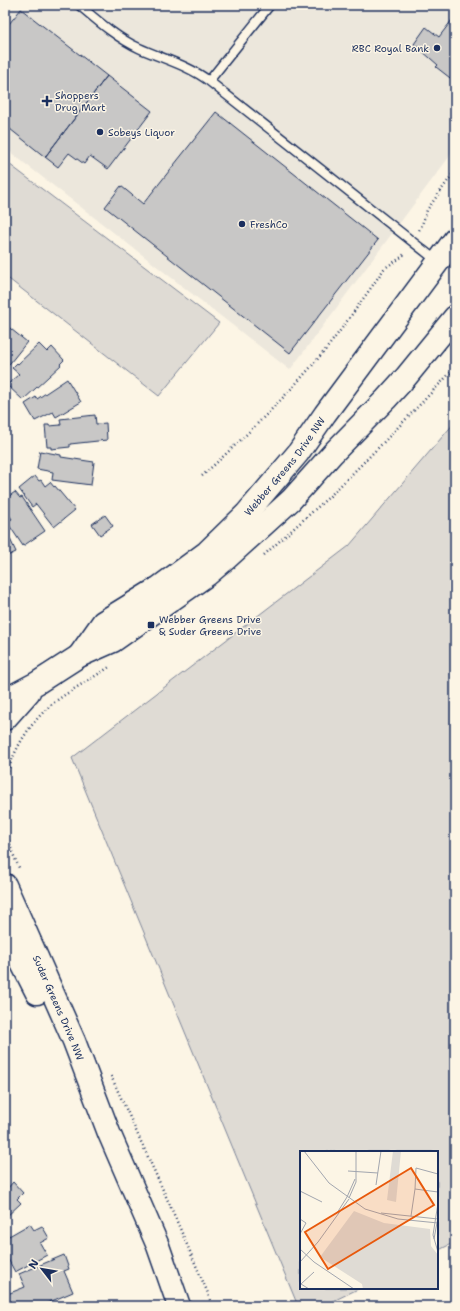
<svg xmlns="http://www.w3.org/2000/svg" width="460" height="1311" font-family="'Shantell Sans',sans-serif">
  <rect width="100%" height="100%" fill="#fcf5e5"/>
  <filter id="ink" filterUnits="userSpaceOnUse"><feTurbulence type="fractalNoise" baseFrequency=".025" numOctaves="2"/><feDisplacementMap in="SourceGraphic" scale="8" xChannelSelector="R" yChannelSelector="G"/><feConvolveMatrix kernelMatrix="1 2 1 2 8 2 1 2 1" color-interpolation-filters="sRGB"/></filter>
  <g filter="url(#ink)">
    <path fill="#ece7dc" d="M5,5H455V149L290,370L5,148Z"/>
    <path fill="#dfdbd4" stroke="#7d8599" d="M5,161L219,323L159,396L5,276Z
      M455,422V1242L437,1251V1152H301V1288H360L323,1306H298L72,758L349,546Z"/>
    <path fill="#c8c7c6" stroke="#1b2f5e" d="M21,9L107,76L45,157L5,125V29Z
      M455,16V80L454,81L436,67L438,65L414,44L426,27L439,37Z
      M107,76L152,111L108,169L90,156L84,164L69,153L58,167L45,157Z
      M216,112L378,240L290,353L105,207L121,186L143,204Z
      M6,325L27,342L6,368H5V326Z
      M39,344L47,352L52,347L64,360L60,364L61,365L23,400L7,385L19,374L12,368L17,363L18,364Z
      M67,379L81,402L56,417L53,412L35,421L25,404L36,397L37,399Z
      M95,415L96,424L106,423L107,440L70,444V447L51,449V447H47L45,425H49V426L61,425L60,419Z
      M40,451L61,455V457L94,462L91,485L52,480L53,472L37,469Z
      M35,476L39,481L41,480L45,486L50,482L54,487L55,486L75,510L54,527L36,504L32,507L19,489Z
      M15,492L20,498L22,497L45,531L23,546L7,522L12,519L5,509V499Z
      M105,515L113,526L100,535L92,524Z
      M5,528L16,552L5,557Z
      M13,1182L23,1193L17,1199L21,1203L5,1218V1187L7,1189Z
      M30,1224L34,1230L42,1226L49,1238L40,1243L47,1255L15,1272L8,1259L5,1260V1235L8,1234L9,1236Z
      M64,1255L69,1269L64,1271L73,1292L40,1306H10L5,1295L25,1287L19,1274Z"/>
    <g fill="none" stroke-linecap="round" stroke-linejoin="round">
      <defs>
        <path id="lane" d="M79,5C98,21 117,38 139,48C163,59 188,65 209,81
          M270,5L209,81L437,261"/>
        <g id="secondary">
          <path id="s1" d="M79,656L103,622L158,588L207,552L246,514L298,453L325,414L455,239"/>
          <path d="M5,700L37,683L79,656L113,641L207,575L227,558L291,500L333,453L386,399L406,377L455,317"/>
          <path d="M5,719L29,692"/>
          <path id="s2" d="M5,885L74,1041L109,1133L158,1246L179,1306"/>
          <path d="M5,930L37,993"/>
        </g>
      </defs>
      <use href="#lane" stroke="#1b2f5e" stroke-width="11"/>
      <use href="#secondary" stroke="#1b2f5e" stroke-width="25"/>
      <path stroke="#1b2f5e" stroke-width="2.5" stroke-dasharray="1 3" stroke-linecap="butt" d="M419,230L422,225L427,210L455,171
        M202,476C246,436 289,394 327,348C347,322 366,295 384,269C391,263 400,260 405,253
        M264,555L330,496L382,444L455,368
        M5,783C11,752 31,720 56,701C74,688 93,678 111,666
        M5,829L13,854L20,870
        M111,1076L169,1203L207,1291L212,1306"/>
      <use href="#lane" stroke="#fcf5e5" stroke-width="8"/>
      <use href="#secondary" stroke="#fcf5e5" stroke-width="22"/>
    </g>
  </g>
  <g fill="#1b2f5e" stroke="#fcf5e5" stroke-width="1.5">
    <circle cx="437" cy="48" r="4"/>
    <path d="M45 95h4v4h4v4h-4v4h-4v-4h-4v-4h4z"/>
    <circle cx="100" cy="132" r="4"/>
    <circle cx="242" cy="224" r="4"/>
    <rect x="147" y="621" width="8" height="8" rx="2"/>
  </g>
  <g text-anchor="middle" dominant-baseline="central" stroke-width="3" stroke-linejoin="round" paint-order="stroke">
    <g font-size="10" fill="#1b2f5e" stroke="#fcf5e5" text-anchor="start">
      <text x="429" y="48" text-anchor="end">RBC Royal Bank</text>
      <text x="55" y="95">Shoppers<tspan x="55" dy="12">Drug Mart</tspan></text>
      <text x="108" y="132">Sobeys Liquor</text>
      <text x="250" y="224">FreshCo</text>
      <text x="159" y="619">Webber Greens Drive<tspan x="159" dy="12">&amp; Suder Greens Drive</tspan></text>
    </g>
    <g font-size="10" fill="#1b2f5e" stroke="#fcf5e5">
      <text stroke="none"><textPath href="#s1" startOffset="283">Webber Greens Drive NW</textPath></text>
      <text stroke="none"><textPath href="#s2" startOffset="134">Suder Greens Drive NW</textPath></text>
    </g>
  </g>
  <g transform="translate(300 1151)">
    <rect width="138" height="138" fill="#fcf5e5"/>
    <path d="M93,0H101L96,51L87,49ZM54,60L84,72L130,78L131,95L138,104V138H63L62,133L20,106Z" fill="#dfdbd4"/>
    <path fill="none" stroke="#a2a6af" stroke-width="1" d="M4,0L29,32L65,58L98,68L138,72M48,20L78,22M76,34L81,0M115,38L116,17L138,23M0,40L22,51M47,46L55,28M49,47L56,31V0M138,52L133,84L138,101M37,62L47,46M81,62L138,68M111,65L115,38L138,41M0,68L6,72L0,83M134,88L138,66M0,98L14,111L54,138M0,111L18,91L49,48M9,138L1,133L14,121"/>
    <path fill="#e8590c" fill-opacity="0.15" stroke="#e8590c" stroke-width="2" d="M111,17L134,54L28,118L5,81Z"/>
    <rect width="138" height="138" fill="none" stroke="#1b2f5e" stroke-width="2"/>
  </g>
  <rect width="460" height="1311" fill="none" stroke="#fcf5e5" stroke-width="20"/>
  <rect x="10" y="10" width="440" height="1291" fill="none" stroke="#1b2f5e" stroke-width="1.5" filter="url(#ink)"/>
  <g transform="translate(42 1269) rotate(301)" stroke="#fcf5e5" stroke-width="3" paint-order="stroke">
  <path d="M0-3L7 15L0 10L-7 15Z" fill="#1b2f5e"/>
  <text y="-6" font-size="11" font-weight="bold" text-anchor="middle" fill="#1b2f5e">N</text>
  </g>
</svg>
